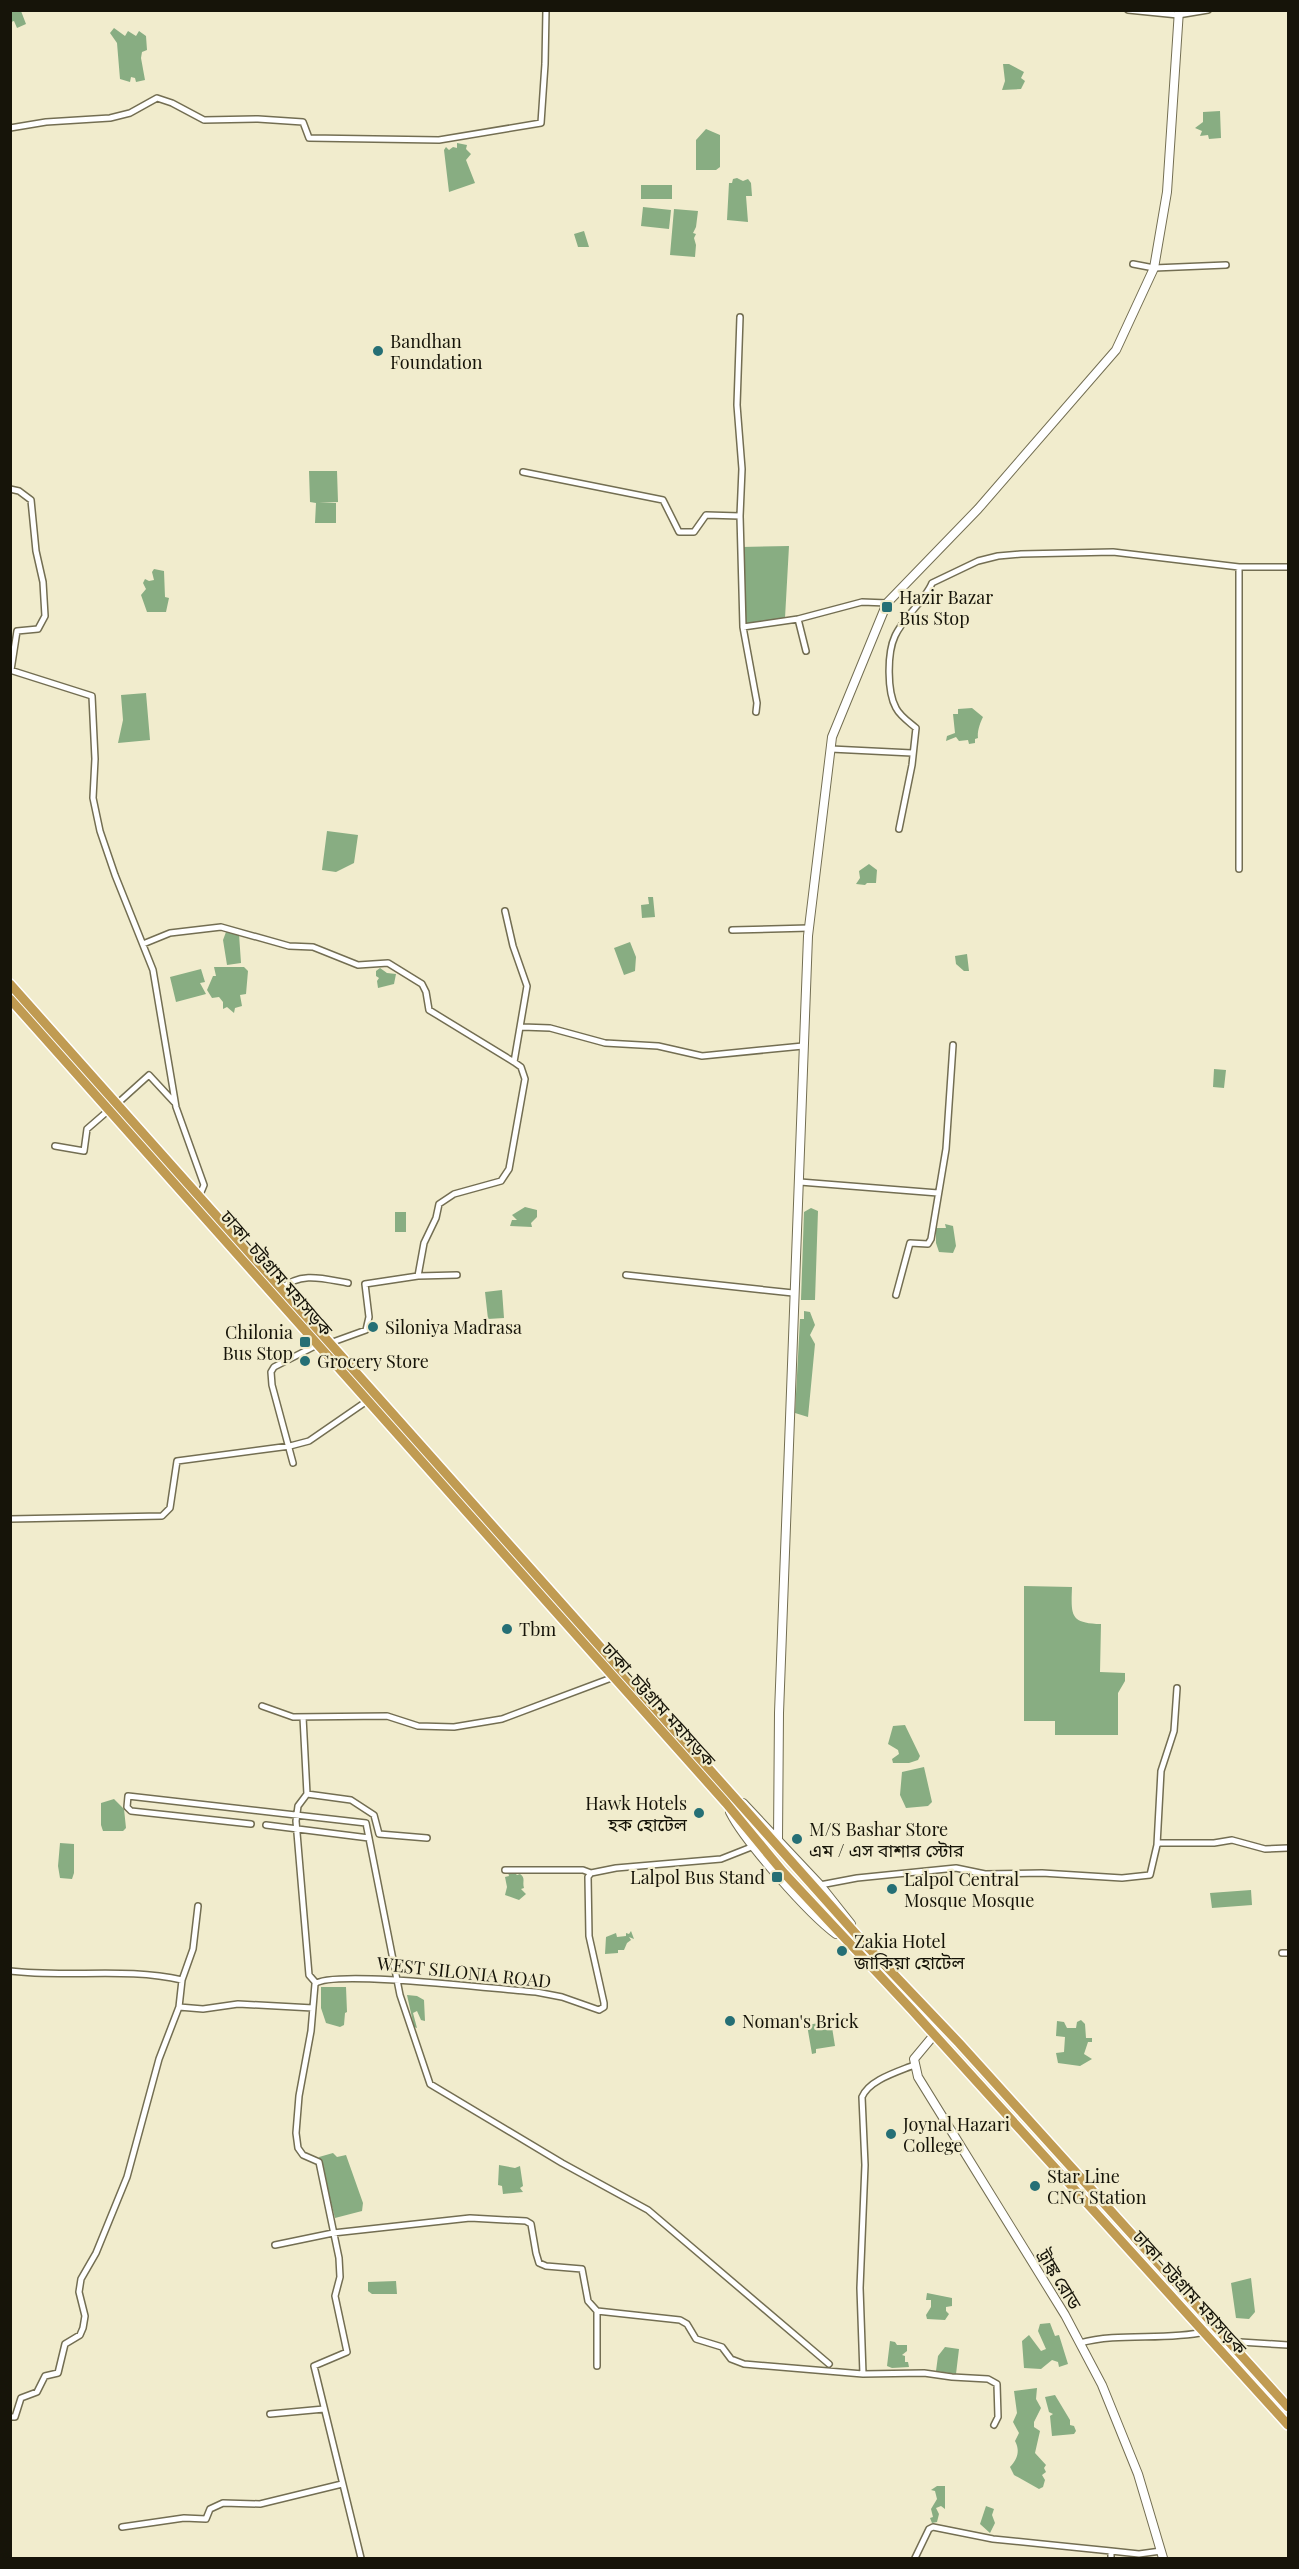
<svg xmlns="http://www.w3.org/2000/svg" width="1299" height="2569" font-family="'Playfair Display','Noto Sans Bengali',serif">
  <rect width="100%" height="100%" fill="#f1eccd"/>
  <path fill="#88ad82" d="M11,10L21,11L26,24L17,28L14,21L11,22Z
    M114,28L125,36L128,31L136,36L139,31L146,36L147,50L142,52L141,58L145,80L136,82L135,78L131,77L130,82L120,79L117,43L110,33Z
    M1003,64H1009L1024,72L1021,78L1025,81L1021,89L1002,90L1005,81Z
    M1220,111L1221,138L1209,139L1208,135L1200,136L1202,131L1195,128L1203,122V112Z
    M706,129L720,135V167L716,170H696V140Z
    M457,143L467,145L466,149L471,154L466,160L475,183L449,192L444,150L446,147L449,150L453,147L457,148Z
    M737,178L743,181L748,179L751,183L752,196H746L748,222L727,220L729,183H732L733,179Z
    M641,185H672V199H641Z
    M643,207L671,210L669,229L641,226Z
    M674,209L698,211L696,227L693,233L696,234L694,238L696,245L695,257L670,255Z
    M584,231L589,247H578L574,234Z
    M309,471H337L338,502L319,503H336V523H315L316,503L310,502Z
    M789,546L785,618L746,627L741,547Z
    M154,569L164,571L165,597L169,598L166,612H147L141,595L146,589L143,583L145,579L149,581L154,580L152,572Z
    M146,693L150,740L118,743L123,720L121,695Z
    M972,708L983,717C980,723 977,732 978,738L975,739V743L969,744L968,740L959,741L956,737L946,741L947,736L955,733L953,714H958V709Z
    M327,831L358,835L354,863L336,872L322,870Z
    M869,864L877,870L876,883H867L865,885L856,884L860,878L859,871Z
    M648,897H653L655,917L642,918L641,905L649,904Z
    M226,932L239,934L241,963L227,965L223,940Z
    M630,942L636,957L635,971L624,975L614,948Z
    M967,954L969,971H964L956,964L955,956Z
    M214,967H244L248,971L246,994L240,995L242,1006L235,1008L234,1013L227,1007L223,1009V1002L219,997L212,998L207,990L213,976H216Z
    M380,968L387,973L396,974L394,984L378,988L377,981L379,978L376,976V971Z
    M201,969L205,982L200,983L206,994L176,1002L170,977Z
    M1214,1069L1226,1070L1224,1088L1213,1087Z
    M525,1207L537,1210V1217L531,1223L532,1227L510,1226L512,1220H517L512,1215Z
    M811,1208L818,1211L815,1300H801L804,1212Z
    M395,1212H406V1232H395Z
    M945,1224L953,1226L956,1246L953,1253L939,1252L936,1243V1228H946Z
    M502,1290L504,1318L488,1319L485,1292Z
    M804,1311L810,1312L815,1325L810,1335L815,1344L808,1417L795,1413L800,1319H804Z
    M1024,1586L1072,1587C1071,1616 1070,1623 1101,1624L1100,1672L1125,1673V1681L1118,1693V1735H1055V1721H1024Z
    M905,1725L920,1756L918,1760L909,1763H893L892,1759L899,1754L898,1750L888,1744L893,1726Z
    M924,1767L932,1802L928,1806L906,1808L900,1795L902,1772Z
    M114,1799L124,1809L126,1828L123,1831H103L101,1825V1803Z
    M60,1843L74,1844V1873L72,1879L60,1878L58,1866Z
    M513,1871L517,1875L520,1874C526,1878 522,1882 524,1888L521,1889L526,1894L519,1900L505,1895L507,1887L505,1877L509,1876L508,1872Z
    M1251,1890L1252,1905L1212,1908L1210,1893Z
    M631,1931L634,1939L629,1937L631,1940L627,1943L624,1950H618V1953L605,1954L606,1937L616,1933L617,1937L626,1936V1933L629,1934Z
    M321,1987H346L347,2012L345,2013L344,2025L340,2027L326,2023L321,2008Z
    M407,1995L417,1996L424,2000L425,2021L421,2020L417,2011L413,2013L417,2028L414,2027Z
    M1081,2020L1085,2024L1086,2038H1092V2042H1088L1084,2054L1092,2059L1080,2066L1058,2063L1056,2053L1064,2052L1065,2037L1056,2036L1057,2021L1064,2022L1067,2028H1076L1077,2022Z
    M831,2021L835,2046L816,2049V2053L812,2054L807,2025Z
    M333,2153L337,2157L346,2155L363,2203L362,2211L335,2218L319,2157Z
    M499,2165L515,2168L520,2166L523,2186L520,2188L523,2192L503,2194L502,2186L498,2185Z
    M1251,2278L1255,2312L1249,2319L1236,2318L1231,2283Z
    M396,2281L397,2294H372L368,2291V2282Z
    M927,2293L952,2298V2306L946,2307V2311L949,2314L945,2320L927,2319L926,2315L931,2307V2300H926Z
    M1050,2323L1055,2336L1059,2335L1068,2364L1059,2367L1058,2362L1052,2360L1041,2369L1024,2368L1022,2341L1029,2335L1041,2351L1046,2349L1038,2331L1040,2324Z
    M890,2341L895,2342L897,2345H907V2351L902,2355L905,2356V2362H908L909,2367L892,2368L887,2366Z
    M945,2347L959,2349L956,2374L936,2371L938,2356Z
    M1037,2388L1036,2399L1041,2408L1034,2422V2427L1040,2431L1035,2453L1046,2465L1044,2468L1046,2472L1042,2475L1045,2480L1043,2487L1039,2489L1014,2475L1010,2467C1018,2459 1020,2450 1015,2441L1019,2433L1013,2422L1017,2413L1014,2391Z
    M1055,2395L1070,2420V2425L1074,2426L1076,2431L1074,2434L1052,2436L1050,2416L1053,2414L1049,2412L1045,2397Z
    M937,2486H945V2509L941,2506L936,2508L939,2514L937,2522L932,2523L930,2518L933,2517L931,2509L937,2499L935,2491L931,2490Z
    M986,2506L994,2509L992,2515L995,2523L990,2533L980,2524Z"/>
  <g fill="none" stroke-linecap="round" stroke-linejoin="round">
    <defs>
      <path id="minor" d="M1128,10L1178,15L1208,10
        M10,128L46,122L110,118L130,113L157,98L172,103L204,120L258,119L303,122L309,138L439,140L541,123L545,64L546,10
        M1133,264L1154,268L1226,265
        M740,317L737,405L742,469L740,516L743,627L757,703L756,712
        M523,472L663,500L679,532H694L706,515L740,516
        M10,489L19,491L31,500L36,551L43,582L45,616L38,629L17,631L11,670
        M1239,567V869
        M798,619L862,602L887,603
        M743,627L798,619L806,651
        M10,670L92,696L95,759L93,798L100,831L115,875L153,970L176,1107L204,1185L199,1197
        M831,749L912,753
        M899,829L912,765L916,728C909,722 900,716 896,708C887,692 887,653 895,636C903,618 926,599 932,583L978,561L998,556L1021,554L1113,552L1239,567H1288
        M505,911L513,946L527,986L514,1062
        M732,930L809,928
        M143,944L170,933L221,927L289,946L313,947L358,965L388,963L422,984L426,992L429,1010L514,1062L521,1067L525,1079L509,1169L501,1181L454,1194L439,1204L436,1218L424,1243L418,1276L365,1284L369,1317L366,1330L330,1343
        M522,1027L550,1028L605,1043L658,1046L702,1056L803,1046
        M118,1103L149,1075L174,1102
        M55,1146L84,1151L87,1129L110,1109
        M800,1182L938,1193
        M626,1275L793,1293
        M418,1276L457,1275
        M281,1289C301,1271 324,1279 348,1283
        M896,1295L910,1243L928,1244L931,1239L946,1149L953,1045
        M293,1463L272,1385L271,1372L274,1367L317,1345
        M10,1519L162,1516L170,1508L177,1461L290,1446L309,1441L367,1401
        M262,1706L293,1717L387,1716L418,1726L454,1727L502,1719L614,1677
        M303,1717L307,1794L298,1806L296,1821L309,1975L316,1983
        M307,1794L351,1800L374,1815L379,1834L427,1838
        M251,1824L131,1811L127,1807L128,1796L366,1823L400,1995L430,2084L562,2163L648,2210L829,2364
        M266,1825L369,1838
        M1157,1845L1161,1771L1174,1731L1177,1688
        M505,1870H583L591,1873
        M820,1885L857,1878L956,1868L985,1874L1042,1873L1122,1878L1150,1875L1157,1845L1159,1843H1214L1232,1840L1265,1849L1288,1848
        M1282,1953H1288
        M10,1971C68,1978 126,1967 182,1980
        M179,2007L203,2009L238,2004L313,2008
        M275,2245L333,2233L470,2218L526,2221L531,2224L536,2253L539,2263L546,2266L582,2269L588,2301L597,2311L680,2320L687,2324L696,2339L722,2347L731,2359L744,2364L863,2374L924,2373L952,2377L988,2379L997,2384L998,2417L994,2425
        M1080,2343C1120,2332 1163,2341 1205,2332
        M1233,2345L1240,2342L1288,2345
        M597,2366V2311
        M863,2374L860,2288L865,2165L862,2097C869,2080 897,2072 914,2065
        M270,2414L324,2409
        M10,2417H15L21,2398L37,2392L45,2376L58,2373L65,2344L80,2335L83,2328L85,2316L79,2292L81,2279L96,2253L127,2177L159,2059L179,2007L182,1980L193,1949L198,1906
        M122,2527L184,2518L206,2519L210,2509L223,2503L260,2504L342,2484
        M361,2558L314,2366L347,2352L335,2296L340,2277L339,2258L319,2162L303,2155L298,2148L296,2133L299,2096L311,2031L315,1984C331,1969 504,1990 536,1992L562,1997L599,2010L604,2007V2003L589,1936L588,1877L591,1873L616,1868L721,1859L754,1846
        M915,2558L929,2529L933,2527L993,2539L1111,2551
        M1111,2558V2551L1139,2554L1161,2551"/>
      <path id="secondary" d="M743,1803L820,1885L851,1924
        M730,1812C745,1842 809,1914 836,1934
        M778,1839L779,1713L808,936L832,737L887,603L978,509L1116,350L1154,268L1167,192L1179,10
        M934,2035L914,2059L918,2077L1065,2315L1102,2385L1138,2474L1163,2558"/>
      <path id="trunk" d="M10,984L864,1943L959,2043L1288,2407
        M10,999L726,1803L783,1872L911,2009L1288,2425"/>
    </defs>
    <use href="#minor" stroke="#736e52" stroke-width="8"/>
    <use href="#secondary" stroke="#736e52" stroke-width="10"/>
    <use href="#trunk" stroke="#fff" stroke-width="12"/>
    <use href="#minor" stroke="#fff" stroke-width="5"/>
    <use href="#secondary" stroke="#fff" stroke-width="8"/>
    <use href="#trunk" stroke="#c09b52" stroke-width="9"/>
  </g>
  <g fill="#256f75" stroke="#f1eccd" stroke-width="2">
    <circle cx="378" cy="351" r="6"/>
    <rect x="881" y="601" width="12" height="12" rx="3"/>
    <circle cx="373" cy="1327" r="6"/>
    <rect x="299" y="1336" width="12" height="12" rx="3"/>
    <circle cx="305" cy="1361" r="6"/>
    <circle cx="507" cy="1629" r="6"/>
    <circle cx="699" cy="1813" r="6"/>
    <circle cx="797" cy="1839" r="6"/>
    <rect x="771" y="1871" width="12" height="12" rx="3"/>
    <circle cx="892" cy="1889" r="6"/>
    <circle cx="842" cy="1951" r="6"/>
    <circle cx="730" cy="2021" r="6"/>
    <circle cx="891" cy="2134" r="6"/>
    <circle cx="1035" cy="2186" r="6"/>
  </g>
  <g text-anchor="middle" dominant-baseline="central" stroke-width="4.5" stroke-linejoin="round" paint-order="stroke">
    <g font-size="18" fill="#161409" stroke="#f1eccd" text-anchor="start">
      <text x="390" y="341">Bandhan<tspan x="390" dy="21">Foundation</tspan></text>
      <text x="899" y="597">Hazir Bazar<tspan x="899" dy="21">Bus Stop</tspan></text>
      <text x="385" y="1327">Siloniya Madrasa</text>
      <text x="293" y="1332" text-anchor="end">Chilonia<tspan x="293" dy="21">Bus Stop</tspan></text>
      <text x="317" y="1361">Grocery Store</text>
      <text x="519" y="1629">Tbm</text>
      <text x="687" y="1803" text-anchor="end">Hawk Hotels<tspan x="687" dy="21">হক হোটেল</tspan></text>
      <text x="809" y="1829">M/S Bashar Store<tspan x="809" dy="21">এম / এস বাশার স্টোর</tspan></text>
      <text x="765" y="1877" text-anchor="end">Lalpol Bus Stand</text>
      <text x="904" y="1879">Lalpol Central<tspan x="904" dy="21">Mosque Mosque</tspan></text>
      <text x="854" y="1941">Zakia Hotel<tspan x="854" dy="21">জাকিয়া হোটেল</tspan></text>
      <text x="742" y="2021">Noman's Brick</text>
      <text x="903" y="2124">Joynal Hazari<tspan x="903" dy="21">College</tspan></text>
      <text x="1047" y="2176">Star Line<tspan x="1047" dy="21">CNG Station</tspan></text>
    </g>
    <g font-size="18" fill="#161409" stroke="#f1eccd">
      <text transform="translate(277 1273) rotate(49)">ঢাকা-চট্টগ্রাম মহাসড়ক</text>
      <text transform="translate(659 1704) rotate(48)">ঢাকা-চট্টগ্রাম মহাসড়ক</text>
      <text transform="translate(464 1972) rotate(6)">WEST SILONIA ROAD</text>
      <text transform="translate(1060 2279) rotate(59)">ট্রাঙ্ক রোড</text>
      <text transform="translate(1190 2292) rotate(48)">ঢাকা-চট্টগ্রাম মহাসড়ক</text>
    </g>
  </g>
  <rect width="1299" height="2569" fill="none" stroke="#161409" stroke-width="24"/>
</svg>
